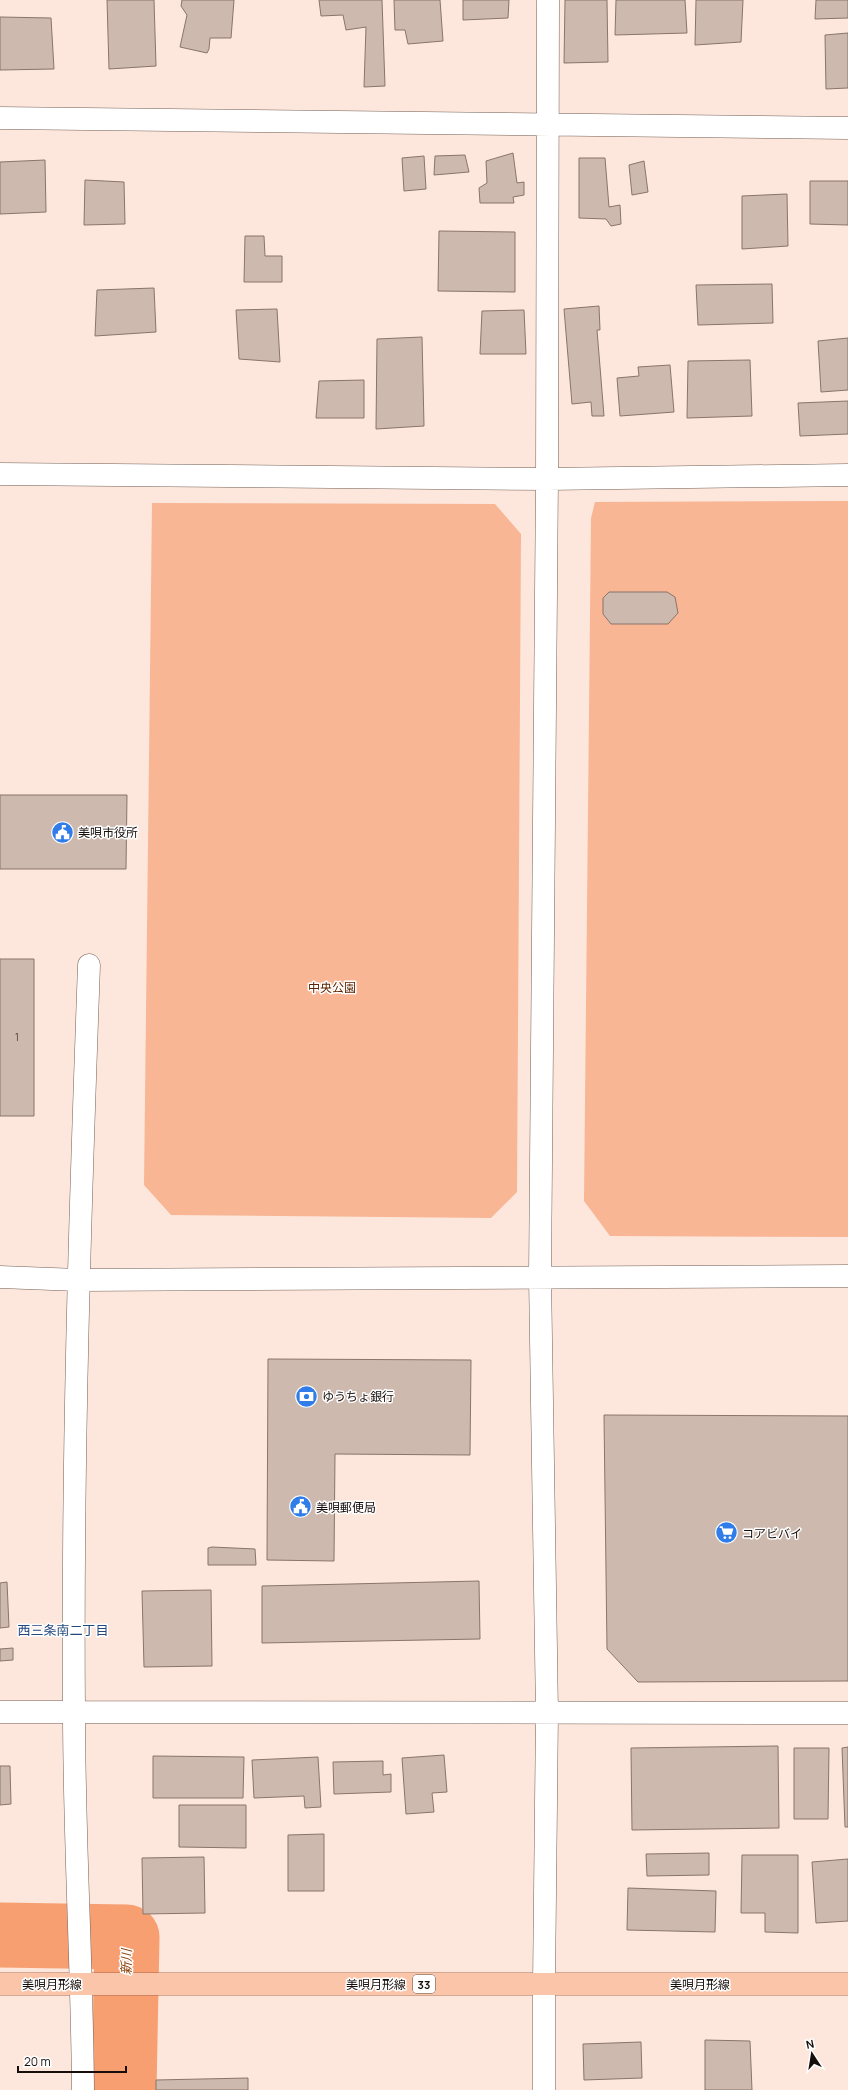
<svg xmlns="http://www.w3.org/2000/svg" width="848" height="2090" font-family="Manrope,'Noto Sans JP',sans-serif">
  <rect width="100%" height="100%" fill="#fde6db"/>
  <path fill="#f8b695" d="M848,501V1237L610,1236L584,1201L591,518L595,502Z
    M152,503L495,504L521,534L517,1192L491,1218L171,1215L144,1185Z"/>
  <g fill="none" stroke-linecap="round" stroke-linejoin="round">
    <path stroke="#f79f71" stroke-width="65" d="M0,1935L127,1937L124,2090"/>
  </g>
  <path fill="#ceb9ae" stroke="#89756b" d="M107,0H154L156,66L109,69Z
    M182,0H234L231,38H210L209,49L207,53L180,47L187,15L181,6Z
    M319,0H382L385,86L364,87L366,27L346,30L343,15L321,16Z
    M394,0H440L443,41L408,44L405,30H395Z
    M463,0H509L508,18L463,20Z
    M565,0H607L608,62L564,63Z
    M616,0H685L687,33L615,35Z
    M696,0H743L741,42L695,45Z
    M816,0H848V18L815,19Z
    M0,17L51,18L54,69L0,70Z
    M848,33V88L826,89L825,35Z
    M513,153L517,183L524,182V195L513,197L514,203H480L479,188L487,183L486,161Z
    M465,155L469,172L434,175L435,156Z
    M424,156L426,189L404,191L402,158Z
    M579,158H605L609,207L620,205L621,224L611,226L606,219L579,218Z
    M45,160L46,212L0,214V162Z
    M644,161L648,192L632,195L629,165Z
    M85,180L124,182L125,224L84,225Z
    M810,181H848V225L810,224Z
    M787,194L788,246L742,249V196Z
    M439,231L515,232V292L438,291Z
    M245,236H264L265,256H282V282H244Z
    M772,284L773,323L698,325L696,285Z
    M154,288L156,332L95,336L97,290Z
    M599,306L600,330H597L604,416H592L591,402L572,404L564,309Z
    M277,309L280,362L239,359L236,310Z
    M524,310L526,354H480L482,311Z
    M422,337L424,426L376,429L377,339Z
    M848,338V390L821,392L818,341Z
    M750,360L752,416L687,418L688,361Z
    M670,365L674,412L620,416L617,378L639,376L638,367Z
    M364,380V418H316L319,381Z
    M848,401V434L800,436L798,403Z
    M609,592H667L675,597L678,613L668,624H611L603,614V598Z
    M0,795H127L126,869H0Z
    M0,959H34V1116H0Z
    M268,1359L471,1360L470,1455L335,1454L334,1561L267,1560Z
    M604,1415L848,1416V1681L638,1682L607,1649Z
    M212,1547L255,1549L256,1565H208V1548Z
    M479,1581L480,1639L262,1643V1586Z
    M7,1582L9,1627L0,1628V1583Z
    M211,1590L212,1666L144,1667L142,1591Z
    M13,1648V1660L0,1661V1649Z
    M778,1746L779,1828L632,1830L631,1748Z
    M848,1747V1827H845L842,1748Z
    M794,1748H829L828,1819H794Z
    M444,1755L447,1792L432,1793L434,1812L406,1814L402,1758Z
    M153,1756L244,1757L243,1798H153Z
    M318,1757L321,1807L305,1808L304,1796L254,1798L252,1760Z
    M383,1761V1775L391,1774V1792L334,1794L333,1762Z
    M0,1766H10L11,1804L0,1805Z
    M179,1805H246V1848L179,1847Z
    M324,1834V1891H288V1835Z
    M709,1853V1875L647,1876L646,1854Z
    M742,1855H798V1933L765,1932V1913H741Z
    M204,1857L205,1913L143,1914L142,1858Z
    M848,1859V1921L816,1923L812,1862Z
    M628,1888L716,1891L715,1932L627,1930Z
    M705,2040L750,2041L752,2090H705Z
    M641,2042L642,2078L584,2080L583,2044Z
    M248,2078V2090H156V2080Z"/>
  <g fill="none" stroke-linecap="round" stroke-linejoin="round">
    <defs>
      <path id="minor" d="M0,118L848,128
        M547,479L548,0
        M0,1712H74
        M544,1984V2090"/>
      <path id="tertiary" d="M0,474L547,479L848,475
        M0,1277L78,1280L848,1276
        M74,1712L848,1713
        M544,1984L547,1713L540,1277L547,479
        M83,2090C82,1964 74,1837 74,1711C72,1462 80,1213 89,965"/>
      <path id="primary" d="M0,1984H848"/>
    </defs>
    <use href="#minor" stroke="#746157" stroke-width="23"/>
    <use href="#tertiary" stroke="#746157" stroke-width="23"/>
    <use href="#primary" stroke="#a96c4d" stroke-width="23"/>
    <use href="#minor" stroke="#fff" stroke-width="22"/>
    <use href="#tertiary" stroke="#fff" stroke-width="22"/>
    <use href="#primary" stroke="#fbc5aa" stroke-width="22"/>
  </g>
  <defs>
    <symbol id="civic-disc" viewBox="-11 -11 22 22"><circle r="9.5" fill="#307ce8" stroke="#fff"/><path d="M-.6-6.5H3V-4.5H.6V-3L4-1V1h2V6H-6V1h2V-1L-.6-3ZM-1.2 2.5V6h2.4V2.5Z" fill="#fff"/></symbol>
    <symbol id="bank-disc" viewBox="-11 -11 22 22"><circle r="9.5" fill="#307ce8" stroke="#fff"/><path d="M-6-4H6V4H-6ZM0-2.3a2.3 2.3 0 1 0 0 4.6a2.3 2.3 0 1 0 0-4.6Z" fill="#fff"/></symbol>
    <symbol id="supermarket-disc" viewBox="-11 -11 22 22"><circle r="9.5" fill="#307ce8" stroke="#fff"/><path d="M-6-5.5h2.5l.6 2H6L4.5 2H-2.5L-4.4-4H-6ZM-1.5 3.2a1.3 1.3 0 1 0 .1 0ZM3 3.2a1.3 1.3 0 1 0 .1 0Z" fill="#fff"/></symbol>
  </defs>
  <g fill-rule="evenodd">
    <use href="#civic-disc" x="50" y="820" width="25" height="25"/>
    <use href="#bank-disc" x="294" y="1384" width="25" height="25"/>
    <use href="#civic-disc" x="288" y="1494" width="25" height="25"/>
    <use href="#supermarket-disc" x="714" y="1520" width="25" height="25"/>
  </g>
  <g text-anchor="middle" dominant-baseline="central" stroke-width="3" stroke-linejoin="round" paint-order="stroke">
    <g font-size="10" fill="#443934">
      <text x="17" y="1037">1</text>
    </g>
    <rect fill="#fff" stroke="#5c5654" stroke-width="1" x="413" y="1975" width="22" height="18" rx="3"/>
    <g font-size="11" font-weight="bold" fill="#160e0b">
      <text x="424" y="1984">33</text>
    </g>
    <g font-size="12" fill="#160e0b" stroke="#fff" text-anchor="start">
      <text x="78" y="832">美唄市役所</text>
      <text x="322" y="1396">ゆうちょ銀行</text>
      <text x="316" y="1507">美唄郵便局</text>
      <text x="742" y="1533">コアビバイ</text>
    </g>
    <g font-size="12" fill="#5b2501" stroke="#fff">
      <text x="332" y="987">中央公園</text>
    </g>
    <g font-size="12" fill="#160e0b" stroke="#fff">
      <text x="52" y="1984">美唄月形線</text>
      <text x="376" y="1984">美唄月形線</text>
      <text x="700" y="1984">美唄月形線</text>
    </g>
    <g font-size="13" fill="#23487e" stroke="#fff">
      <text x="63" y="1630">西三条南二丁目</text>
    </g>
    <g font-size="13" font-style="italic" fill="#8c3e06" stroke="#fff">
      <text transform="translate(126 1962) rotate(-89)">新川</text>
    </g>
  </g>
  <g transform="translate(812 2054) rotate(348)" stroke="#ffffff" stroke-width="3" paint-order="stroke">
  <path d="M0-3L7 15L0 10L-7 15Z" fill="#160e0b"/>
  <text y="-6" font-size="11" font-weight="bold" text-anchor="middle" fill="#160e0b">N</text>
  </g>
  <path d="M18 2066v6h108v-6" fill="none" stroke="#160e0b" stroke-width="2"/>
  <text x="24" y="2066" font-size="12" fill="#160e0b" stroke="#ffffff" stroke-width="3" paint-order="stroke">20 m</text>
</svg>
